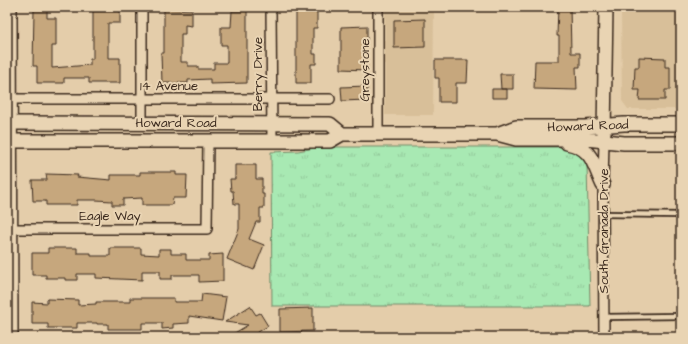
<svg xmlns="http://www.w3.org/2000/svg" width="688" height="344" font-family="'Architects Daughter',sans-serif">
  <defs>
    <pattern id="grass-tufts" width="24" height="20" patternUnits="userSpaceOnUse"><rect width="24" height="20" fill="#a8e9b3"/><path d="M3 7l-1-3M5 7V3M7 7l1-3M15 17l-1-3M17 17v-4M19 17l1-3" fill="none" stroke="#92c89a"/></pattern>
  </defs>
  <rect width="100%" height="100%" fill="#e4cdaa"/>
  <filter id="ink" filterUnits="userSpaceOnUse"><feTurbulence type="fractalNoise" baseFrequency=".025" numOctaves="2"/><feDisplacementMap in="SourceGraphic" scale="8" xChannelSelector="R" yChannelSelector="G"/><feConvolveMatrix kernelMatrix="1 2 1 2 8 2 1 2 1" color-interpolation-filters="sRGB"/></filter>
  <g filter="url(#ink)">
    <path fill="#d8bf99" d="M385,7H434L433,115H385Z
      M621,7H681V109H628L622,101Z"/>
    <path fill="url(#grass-tufts)" stroke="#728a68" d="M321,147H562L583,155L587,164L590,306H272L271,152L298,151Z"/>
    <path fill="#c6a77d" stroke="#3b2a1e" d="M296,7H317V28H313V54H316V64H311V83H296Z
      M558,7H570L571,53H580V67H576L577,90L534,89L535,61H559V36H557Z
      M164,9L192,10V26L185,25V34H181V62H188V66H198V69H214V63H227V45H221V27H231L232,11H247V83L210,84V79L188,80V83H162L161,53H164Z
      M34,10H47V18H56V46H52V68L90,65V59H93V11H120V23H108V58H120V83H89V78H64V83H37V66H33Z
      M425,19V47L394,48V20Z
      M367,26V70L341,69V27Z
      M639,57L665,58V67H670V90H665V100H639L640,90H634L635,67H639Z
      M435,60H468L467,83H456V102H439V78H435Z
      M500,74H513V89H501Z
      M367,86V100L342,101L341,87Z
      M492,89H507V98H492Z
      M235,165H256V179H262V194H264V208H260V222H256L249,239L264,245L254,270L227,259L239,229V204H234L233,191H231L230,179H235Z
      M140,172H176V175H187L186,198H173L172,205H142V198L123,199V205H112V201L96,200H77V205H46V201H33L32,180H47L46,174L78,175L77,177L111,180V175H140Z
      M48,248H77V253H91V256H110V248H141V254L159,255V249H171V254H186V260H209V255L223,254V281L199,282V275H172V279H160V271H142V280L96,278V274H77V280H65V278H46V275H32V253H48Z
      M202,294L226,297L222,321L189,316V323L173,324V328L162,329V323H142V329H108V324H97V323H77V328H48V324H32V302L47,303V299L78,300V305L96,304V302H130V298H174V302H201Z
      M250,306L256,315L260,313L268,326L250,337H228L248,325L225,322Z
      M313,308V331L280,332V309Z"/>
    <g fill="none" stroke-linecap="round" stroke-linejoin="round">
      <defs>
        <path id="lane" d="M603,214L681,215
          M604,317L681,316"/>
        <path id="street" d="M12,7L13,337
          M142,7V123
          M271,7L272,141
          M7,99H330
          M378,134V7
          M604,140L603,185L604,337
          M13,229H207L208,141"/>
        <path id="secondary" d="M7,123L330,124L342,134
          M604,133L606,7
          M497,134L516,127H585L624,124H681
          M7,141H330L342,134H497L516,139H586L624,143H681
          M567,143C593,148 593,164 603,185"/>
      </defs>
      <use href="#lane" stroke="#3b2a1e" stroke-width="8"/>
      <use href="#street" stroke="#3b2a1e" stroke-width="12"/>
      <use href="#secondary" stroke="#3b2a1e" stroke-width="16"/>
      <use href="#lane" stroke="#e9d4b3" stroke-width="4.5"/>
      <use href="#street" stroke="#e9d4b3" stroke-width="9"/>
      <use href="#secondary" stroke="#e9d4b3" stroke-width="13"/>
    </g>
  </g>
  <g text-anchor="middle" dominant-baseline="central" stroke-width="4" stroke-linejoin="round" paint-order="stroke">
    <g font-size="13" fill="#3b2a1e" stroke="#e9d4b3">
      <text transform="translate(365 70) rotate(-90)">Greystone</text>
      <text transform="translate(258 74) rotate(-90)">Berry Drive</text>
      <text x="169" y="86">14 Avenue</text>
      <text x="176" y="123">Howard Road</text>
      <text transform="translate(588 126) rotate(-2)">Howard Road</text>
      <text x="110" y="216">Eagle Way</text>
      <text transform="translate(604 231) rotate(-90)">South Granada Drive</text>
    </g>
  </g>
  <rect width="688" height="344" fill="none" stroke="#e9d4b3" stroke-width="24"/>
  <rect x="12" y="12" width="664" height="320" fill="none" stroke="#3b2a1e" stroke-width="1.5" filter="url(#ink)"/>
</svg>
